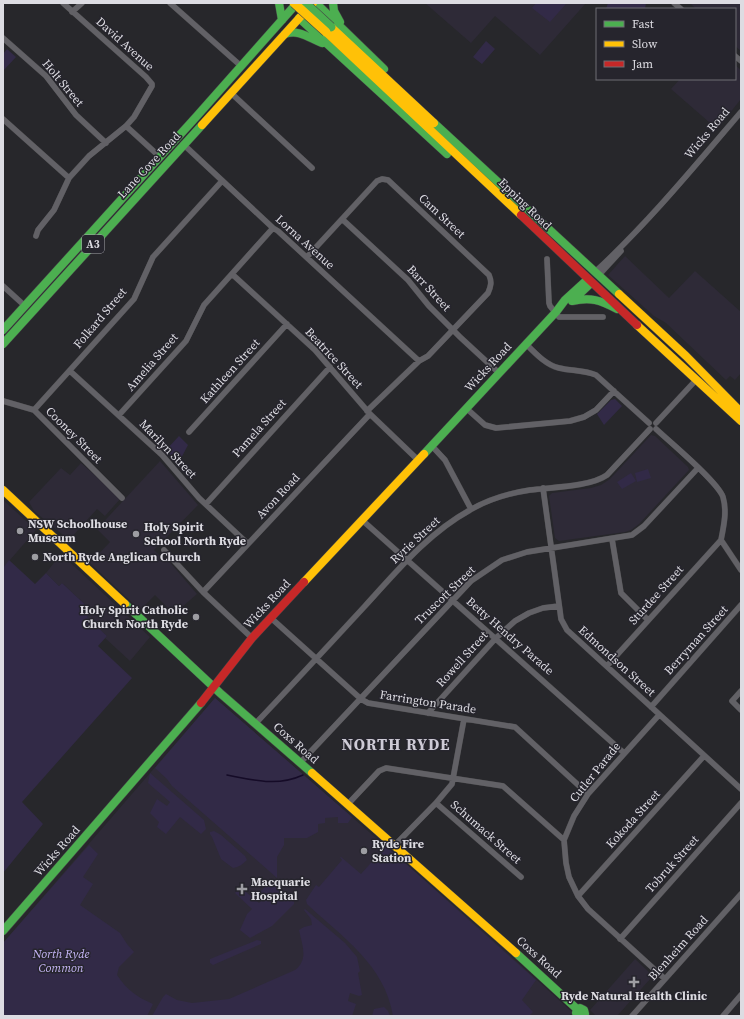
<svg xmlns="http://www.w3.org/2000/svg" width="744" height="1019" font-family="'Source Serif 4',serif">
  <rect width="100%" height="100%" fill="#27272b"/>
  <path fill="#2e2a37" d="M425,3H586L540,55L495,16L471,43Z
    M690,3H741V51L735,46V9H696Z
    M735,65L741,70V99L717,129L671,89L680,79H735Z
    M625,256L669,298L695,271L741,312V373L735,380L730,376L726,380L666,323L654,316L608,275Z
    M651,435L655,436L688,467L689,470L639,524L631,530L625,532L559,541L555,538L549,496L552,493L591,488L601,485L610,479Z
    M160,461L198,505L154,550L162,558L167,559L197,594L174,614L155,595L140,610L90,563L110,542L97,529Z
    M81,463L121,498L105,516L97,509L69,540L34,511L29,502L61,468L70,475Z
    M3,500L36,530L3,568Z
    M61,554L150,637L130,661L105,638L107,636L86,617L92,611L62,583L59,586L46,573Z
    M215,698L483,931L572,1012L569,1016H3V943Z
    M635,959L651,974V978L617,1016H596L590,1010Z"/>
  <path fill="#322a47" d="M536,3H564L566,4L550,22L532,8Z
    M608,3H646L645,9H606Z
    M486,41L495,49L482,64L473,57Z
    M7,49L16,57L3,71V54Z
    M615,399L622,406L604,425L597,414L611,400Z
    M179,436L188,445L178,464L166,450Z
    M648,469L651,478L637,482L635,473Z
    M631,473L636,481L622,489L617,482Z
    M9,560L35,584L46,573L59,586L62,583L92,611L87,617L107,636L98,646L132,678L22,802L43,824L3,873V568Z
    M215,698L352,817L348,823H338V817L325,818V823L318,824V832L307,838H284V845L277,857V878L172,786L167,779L155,768Z
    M150,773L204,820L206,829L201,834L180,817L166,834L157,827L159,822L150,813L157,799L167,806L170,802L148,783Z
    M214,831L221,835L245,856L247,860C243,864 239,867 233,868L221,859L212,837L210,834V832Z
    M89,845L98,854L83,877L93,884L80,905L120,933L127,944L134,952L119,967L117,975C127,990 137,997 153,1004L147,1016H3V943Z
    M386,846L536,980L522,1000L533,1012L529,1016H393C385,965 342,937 307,904L306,900L316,885L319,887L342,860L340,857H341L361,874Z
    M271,881L294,899V904L272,926L250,938L240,930L247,914L252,909L235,893L240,887L259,903L262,900L259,893Z
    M305,909L345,943L357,957L360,971L358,973L362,995L359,996L350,993L348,1001L356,1004L352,1016H152L163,997L166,994L177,1000L192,1003L229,999L295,970C309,959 302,945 299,930L304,927L312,925L311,919L304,910Z
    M257,940L261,941V944L213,965L210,963V959Z
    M384,1007L388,1011L390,1016H372L374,1009Z"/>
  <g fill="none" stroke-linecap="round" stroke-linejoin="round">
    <path stroke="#150b27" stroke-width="1.5" d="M227,775C253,780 277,787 303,775"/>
    <defs>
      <path id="street" d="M170,3L241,66
        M674,3L681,9
        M72,12L82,3
        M3,38L46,76L76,115L106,143
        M735,56L741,61
        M231,93L312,168
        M3,119L69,178
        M126,126L160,157
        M183,144L273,228L278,231L419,361
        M342,219L408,280L429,306L460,337L499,373
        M36,236L38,230L54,210L69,178L89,156L126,126L134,117L152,86V84L146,77L63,3
        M307,257L377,181L382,179L388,180L489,275C492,282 491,286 488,293L428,356L419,361L367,411
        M547,259L549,303L550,306L559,317H603
        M595,272C648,223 694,167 741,112
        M232,274L315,350L370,414L418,460
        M599,275L621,251
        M3,286L25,306
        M526,344C535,353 546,365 559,368C571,371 584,370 596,375L649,423
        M70,371L162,455L199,498L248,544
        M3,401L34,410L122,498
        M466,408L485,425L496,428L570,421L584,417L596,410L614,391
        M34,410L134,299L153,257L222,181
        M119,415L186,341L204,305L273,228
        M656,423L696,380
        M656,429C670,442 718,482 723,497C727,511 724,525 721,540L741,570
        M189,432L287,324
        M431,445L445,460L471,509
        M543,488L560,611L561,619L567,630L741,789
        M206,504L330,367
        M362,520L624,753
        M612,539L621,593L648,620
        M164,550L203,592L252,638
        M203,592L370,414
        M271,618L361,699L368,703L515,727L588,794
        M607,666L721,540
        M741,691L732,701L741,710
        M651,707L741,605
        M428,713L496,638L515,621L529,613L543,608L559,606
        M659,715L588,794L574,816L564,840L566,863L569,877L578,896L588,909L665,979
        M255,724C292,685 329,645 365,606C397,571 428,533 470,510C487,500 510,493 530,490C552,487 590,487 607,475L650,429
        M300,763L471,581L502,560L527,552L632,535L644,526L698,468
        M436,803L521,877
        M348,804L379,771L386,768L503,786L564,840
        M395,845L436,803L452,784L464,719
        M578,896L704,756
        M620,939L741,803
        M632,1016L741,894
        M723,1016L741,995"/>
      <path id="fast" d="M279,3L282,20
        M316,3L384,69
        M333,3L334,11L340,22
        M299,18L447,154
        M285,34C299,29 309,38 322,43
        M434,123L619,294
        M573,300L591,283
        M572,301C591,297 600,300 617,309
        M3,330L196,117L297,3
        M3,344L202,125
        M424,454L556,312L565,300L588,279
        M125,604L220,693L312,773
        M3,931L201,703
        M516,953L577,1009
        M577,1009L580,1008L584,1010L585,1014L583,1016
        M577,1009L576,1013L578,1016"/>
      <path id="slow" d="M331,27L434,123
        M326,32L521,215
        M202,125L313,3
        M619,294L686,356L741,412
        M637,325L741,421
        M3,490L125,604
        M304,582L424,454
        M312,773L516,953"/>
      <path id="jam" d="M521,215L637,325
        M201,703L252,638L304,582"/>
    </defs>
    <use href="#street" stroke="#454547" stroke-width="6"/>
    <use href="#fast" stroke="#454547" stroke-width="9"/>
    <use href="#slow" stroke="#454547" stroke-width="9"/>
    <use href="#jam" stroke="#454547" stroke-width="9"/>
    <use href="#street" stroke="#626166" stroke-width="5.5"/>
    <use href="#fast" stroke="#4caf50" stroke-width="8"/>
    <use href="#slow" stroke="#ffc107" stroke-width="8"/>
    <use href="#jam" stroke="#c62828" stroke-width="8"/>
    <defs>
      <path id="fast-bridge" d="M305,3L331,27"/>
      <path id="slow-bridge" d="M294,3L326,32"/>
    </defs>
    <use href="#fast-bridge" stroke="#454547" stroke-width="10" stroke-linecap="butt"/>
    <use href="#slow-bridge" stroke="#454547" stroke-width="10" stroke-linecap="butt"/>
    <use href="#fast-bridge" stroke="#4caf50" stroke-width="9"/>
    <use href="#slow-bridge" stroke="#ffc107" stroke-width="9"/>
  </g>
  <g fill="#9d9da2" stroke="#26252d" stroke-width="1.5">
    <circle cx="20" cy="531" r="4"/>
    <circle cx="136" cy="534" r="4"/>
    <circle cx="35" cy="557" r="4"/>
    <circle cx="196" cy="617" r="4"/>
    <circle cx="364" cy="851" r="4"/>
    <path d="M240 883h4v4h4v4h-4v4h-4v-4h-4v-4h4z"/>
    <path d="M632 976h4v4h4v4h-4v4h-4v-4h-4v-4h4z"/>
  </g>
  <g text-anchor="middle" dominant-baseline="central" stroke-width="3" stroke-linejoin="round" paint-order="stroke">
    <rect fill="#26252d" stroke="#a6a5ac" stroke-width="1" x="82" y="235" width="22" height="18" rx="3"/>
    <g font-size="11" font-weight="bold" fill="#dddce2">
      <text x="93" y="244">A3</text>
    </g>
    <g font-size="12" fill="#dddce2" stroke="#26252d">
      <text transform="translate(125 44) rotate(42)">David Avenue</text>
      <text transform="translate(63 83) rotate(50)">Holt Street</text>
      <text transform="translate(707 133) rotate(-50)">Wicks Road</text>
      <text transform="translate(149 165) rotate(-47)">Lane Cove Road</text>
      <text transform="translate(525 204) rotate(44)">Epping Road</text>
      <text transform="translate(442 216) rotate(43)">Cam Street</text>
      <text transform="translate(305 242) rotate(42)">Lorna Avenue</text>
      <text transform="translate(429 288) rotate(47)">Barr Street</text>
      <text transform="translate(100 318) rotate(-50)">Folkard Street</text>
      <text transform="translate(334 358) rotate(47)">Beatrice Street</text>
      <text transform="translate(152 362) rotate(-49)">Amelia Street</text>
      <text transform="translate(488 367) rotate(-47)">Wicks Road</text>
      <text transform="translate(230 371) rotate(-48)">Kathleen Street</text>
      <text transform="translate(259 428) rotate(-48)">Pamela Street</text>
      <text transform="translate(74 435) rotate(45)">Cooney Street</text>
      <text transform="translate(168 449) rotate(46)">Marilyn Street</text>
      <text transform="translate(278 496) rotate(-47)">Avon Road</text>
      <text transform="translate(415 540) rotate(-43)">Ryrie Street</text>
      <text transform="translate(445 595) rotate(-44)">Truscott Street</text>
      <text transform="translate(656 595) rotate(-48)">Sturdee Street</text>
      <text transform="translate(267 604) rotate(-47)">Wicks Road</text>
      <text transform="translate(510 636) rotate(41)">Betty Hendry Parade</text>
      <text transform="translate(696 640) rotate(-48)">Berryman Street</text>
      <text transform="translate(462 659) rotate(-48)">Rowell Street</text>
      <text transform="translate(617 661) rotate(42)">Edmondson Street</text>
      <text transform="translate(428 702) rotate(9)">Farrington Parade</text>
      <text transform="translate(296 743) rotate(41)">Coxs Road</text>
      <text transform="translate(595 772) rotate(-51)">Cutler Parade</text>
      <text transform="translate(633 819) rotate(-48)">Kokoda Street</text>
      <text transform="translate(486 832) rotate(41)">Schumack Street</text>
      <text transform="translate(57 851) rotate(-49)">Wicks Road</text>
      <text transform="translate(672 864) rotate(-48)">Tobruk Street</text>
      <text transform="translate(678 948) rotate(-48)">Blenheim Road</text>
      <text transform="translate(539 957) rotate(42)">Coxs Road</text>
    </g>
    <g font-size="12" font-weight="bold" fill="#dddce2" stroke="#26252d" text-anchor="start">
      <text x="28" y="524">NSW Schoolhouse<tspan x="28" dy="14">Museum</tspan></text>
      <text x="144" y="527">Holy Spirit<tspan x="144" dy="14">School North Ryde</tspan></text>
      <text x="43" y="557">North Ryde Anglican Church</text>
      <text x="188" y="610" text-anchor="end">Holy Spirit Catholic<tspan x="188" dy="14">Church North Ryde</tspan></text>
      <text x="372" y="844">Ryde Fire<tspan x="372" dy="14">Station</tspan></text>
      <text x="251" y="882">Macquarie<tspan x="251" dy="14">Hospital</tspan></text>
      <text x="634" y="996" text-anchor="middle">Ryde Natural Health Clinic</text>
    </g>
    <g font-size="12" font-style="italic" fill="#c5b5f6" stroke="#26252d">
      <text x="61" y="954">North Ryde<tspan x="61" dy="14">Common</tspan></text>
    </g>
    <g font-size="16" font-weight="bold" letter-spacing="1" fill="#cecbd6" stroke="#26252d">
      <text x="396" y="744">NORTH RYDE</text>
    </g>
  </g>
  <rect width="744" height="1019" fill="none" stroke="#dddce2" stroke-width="8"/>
  <rect x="596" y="8" width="140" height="72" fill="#26252d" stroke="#6f6e75"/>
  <rect x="604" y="21" width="20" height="6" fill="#4caf50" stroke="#6f6e75"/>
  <text x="632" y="28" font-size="12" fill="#dddce2">Fast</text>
  <rect x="604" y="41" width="20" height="6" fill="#ffc107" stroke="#6f6e75"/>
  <text x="632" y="48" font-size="12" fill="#dddce2">Slow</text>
  <rect x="604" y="61" width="20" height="6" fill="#c62828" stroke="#6f6e75"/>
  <text x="632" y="68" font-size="12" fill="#dddce2">Jam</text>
</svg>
